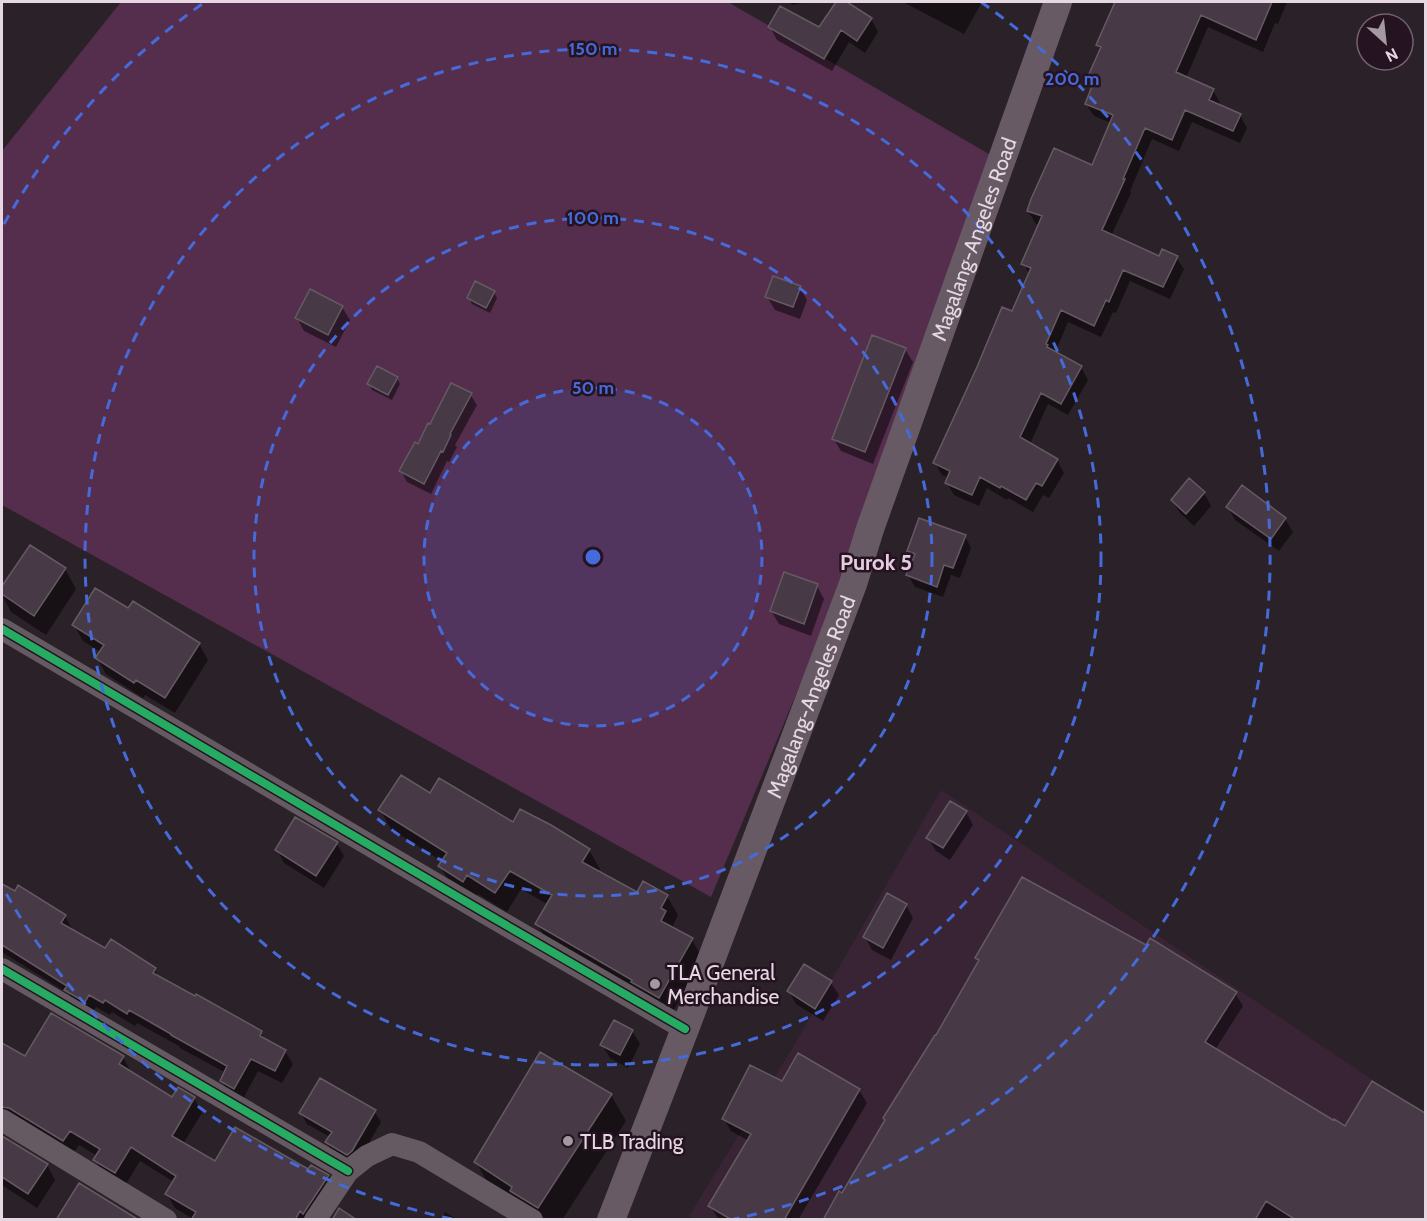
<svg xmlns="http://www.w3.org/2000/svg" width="1427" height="1221" font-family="Cabin,sans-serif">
  <rect width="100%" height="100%" fill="#2b2129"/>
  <path fill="#392435" d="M941,790L1425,1115V1219L694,1220L689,1216L789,1054Z"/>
  <path fill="#552e4e" d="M121,2H728L994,157L871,516L711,897L2,505V151Z"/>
  <path fill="#0007" d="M790,2H808L792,5Z
    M838,2H844L871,19L878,32L865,53L849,42L832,71L777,40L770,27L819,29Z
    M903,2H982L964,34Z
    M1117,2H1287L1278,24L1275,23L1263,52L1208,27L1186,78L1213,90L1220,103L1218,106L1240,115L1247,128L1240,143L1192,122L1179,151L1152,139L1130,191L1131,193L1111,236L1159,258L1176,257L1184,269L1170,299L1130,281L1116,313L1113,312L1101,337L1068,322L1055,353L1081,367L1088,380L1068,415L1048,404L1030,444L1057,460L1064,473L1049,498L1043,495L1033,512L1008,498L1007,500L987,488L979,506L954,495L947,483L949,478L942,475L935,463L1013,312L1030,275L1023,263L1039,225L1036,224L1028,211L1093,167L1111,123L1094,116L1086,104L1095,81L1091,74L1101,51L1098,45Z
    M800,287L807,300L800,319L775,310L767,297Z
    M494,292L497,298L490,313L472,304L469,298Z
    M342,307L350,320L336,347L304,331L297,318Z
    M905,349L913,362L873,464L841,451L833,438Z
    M397,378L400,384L392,400L372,390L369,384Z
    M470,394L477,405L455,445L457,447L449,462L447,461L431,494L407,482L401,471L419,446Z
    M1204,493L1211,506L1194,526L1180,513L1172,500Z
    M1228,507L1285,519L1293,532L1279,551L1235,520Z
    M965,536L971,548L960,578L951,575L943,597L915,587L908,575L914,560L909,551Z
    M30,547L65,569L76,589L46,635L11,612L2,595V589Z
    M817,586L824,599L811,636L779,624L771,611Z
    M128,610L199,644L208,660L175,713L145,695L143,698L106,674L97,658L101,652L83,641L74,625Z
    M430,795L589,850L600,869L598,872L637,894L667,896L678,915L673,925L676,930L692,940L703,959L670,1017L548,943L537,924L549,905L521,889L507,912L478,894L474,900L451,885L440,866L443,862L391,829L380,810Z
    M966,812L973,825L950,860L936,851L928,838Z
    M336,843L344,856L324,888L284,863L277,850Z
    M2,885L15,894L65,916L72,929L71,931L106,950L155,969L159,978L261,1033L266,1041L285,1051L293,1064L282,1083L258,1071L242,1101L229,1094L222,1081L226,1073L180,1048L179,1046L137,1023L135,1026L112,1012L110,1015L96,1007L92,1014L74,1003L69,994L2,952Z
    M906,905L913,918L891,960L872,950L865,937Z
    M1146,946L1235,993L1243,1006L1215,1050L1346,1128L1373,1083L1426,1115V1171L1423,1174L1426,1176V1220H824L843,1195L979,962L977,958Z
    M804,966L831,983L839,995L823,1021L796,1004L789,991Z
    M632,1031L640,1044L628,1068L610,1058L602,1045Z
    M3,1045L26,1058L123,1057L131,1072L130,1073L173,1099L194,1098L202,1113L183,1144L216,1164L308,1172L328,1176L336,1191L317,1220H195L175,1208L167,1194L174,1182L140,1161L124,1187L104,1174L95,1160L97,1156L79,1145L72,1155L2,1125V1049Z
    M783,1083L859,1090L867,1103L798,1220H719L710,1206L749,1141L731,1131L724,1119Z
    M611,1095L626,1121L562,1220H531L491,1189L476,1162Z
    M374,1111L381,1122L358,1162L333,1153L327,1142L330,1137L307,1124L301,1113Z
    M2,1137L47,1165L55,1180L37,1208L2,1185Z
    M445,1212L458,1220H442Z"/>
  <path fill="#483946" stroke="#645b62" stroke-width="1.5" d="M836,2H847L872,18L857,41L841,30L824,59L768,27L780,6L819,27Z
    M1115,2H1272L1256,40L1201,15L1176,72L1214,89L1209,100L1241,114L1233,131L1185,110L1172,140L1145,128L1123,179H1125L1102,230L1159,256L1162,249L1178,256L1163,287L1123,270L1109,302L1106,300L1094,326L1061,310L1046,344L1048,345L1047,347L1082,366L1061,404L1041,393L1020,437L1058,459L1042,486L1036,483L1026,500L1001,486L1000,488L980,477L972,495L945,483L950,471L933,463L977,367L1002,307L1012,311L1031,268L1021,264L1042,216L1027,211L1031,199L1054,148L1092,165L1113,115L1085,104L1096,76L1089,74L1101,47L1096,45Z
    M773,276L801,286L793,307L765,297Z
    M475,281L495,291L486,308L467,298Z
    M310,289L343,306L328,335L295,318Z
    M872,335L906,348L865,452L832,439Z
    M377,366L398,377L388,395L367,384Z
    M451,383L472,393L450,434L451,435L443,452L441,451L424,484L399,471L415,442L418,444L428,423L430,424Z
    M1189,478L1205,492L1186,514L1171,500Z
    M1242,485L1286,518L1271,539L1226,507Z
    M919,518L966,535L953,568L944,565L937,587L906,575L915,554L907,551Z
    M30,545L66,568L34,616L2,594V586Z
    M784,572L818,584L804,624L770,611Z
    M95,588L128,608L133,601L200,643L165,698L136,680L134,683L95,658L104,645L72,625Z
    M401,775L430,793L439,778L513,822L520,809L551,825L590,849L582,862L637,892L643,881L668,895L661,908L666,911L661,921L693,938L659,998L631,982L632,980L535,924L552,895L510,871L495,893L467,875L463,882L438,866L447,853L378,810Z
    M950,801L967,811L943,848L926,838Z
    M295,817L338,842L316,876L275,850Z
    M1022,877L1146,945L1150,938L1237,992L1205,1042L1333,1120L1334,1119L1345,1126L1372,1081L1425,1113V1220H1296L1266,1201L1255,1220H823L839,1191L842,1193L885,1120L883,1118L935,1035H936L979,960L975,958Z
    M2,884L15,891L18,885L66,915L61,923L105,948L111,939L156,968L153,973L195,996L196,994L262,1031L260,1036L286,1050L275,1071L251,1059L234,1089L220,1081L227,1066L171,1035V1034L129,1010L127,1014L105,1000L103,1003L89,995L85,1002L64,990L67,986L2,945Z
    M887,893L907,904L883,948L863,937Z
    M804,964L832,981L815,1009L787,991Z
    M51,1013L124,1056L119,1064L172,1097L178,1087L195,1097L172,1136L215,1161L235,1127L308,1169L311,1165L329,1175L303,1214L300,1211L295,1220H191L196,1212L165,1194L176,1176L131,1147L115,1173L93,1160L100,1149L70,1131L63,1141L9,1108L2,1107V1043L25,1056Z
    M614,1020L633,1030L620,1055L600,1045Z
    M540,1052L612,1094L538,1208L510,1191L512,1187L474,1162Z
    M798,1053L860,1089L784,1220H732L708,1206L751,1134L722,1119L750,1065L782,1081Z
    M320,1078L376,1110L352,1151L347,1155L325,1142L332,1132L299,1113Z
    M2,1136L48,1164L28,1194L2,1177Z
    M79,1183L139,1220H56Z
    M339,1208L357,1220H332Z"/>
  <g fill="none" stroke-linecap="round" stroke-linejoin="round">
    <path stroke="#655a62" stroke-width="22" d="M2,629L480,910L685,1029
      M2,969L348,1171
      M2,1120L166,1220
      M315,1220L348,1171L367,1156L392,1144L419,1152L532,1220"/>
    <path stroke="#675a64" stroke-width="28" id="s1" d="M611,1220L685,1029L853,584L870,529L1058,2"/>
    <defs>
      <path id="cycleway" d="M2,629L480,910L685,1029
        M2,969L348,1171"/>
    </defs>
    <use href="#cycleway" stroke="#251321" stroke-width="11"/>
    <use href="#cycleway" stroke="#26ab63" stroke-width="8"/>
  </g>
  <circle cx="593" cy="557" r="169" fill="#456ada" fill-opacity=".12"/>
  <g fill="none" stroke="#456ada" stroke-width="3" stroke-dasharray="10 8">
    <circle cx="593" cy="557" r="169"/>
    <circle cx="593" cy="557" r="339"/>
    <circle cx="593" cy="557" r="508"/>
    <path d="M452 1219A677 677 0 0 1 4 890M4 224A677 677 0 0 1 205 2M981 2A677 677 0 0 1 734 1219"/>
  </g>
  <g fill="#a498a1" stroke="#251321" stroke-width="2">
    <circle cx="655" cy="984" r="6"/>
    <circle cx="568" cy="1141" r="6"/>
  </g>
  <g text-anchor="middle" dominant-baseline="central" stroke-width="5" stroke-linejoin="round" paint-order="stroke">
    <g font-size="21" fill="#e5d8e2" stroke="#251321">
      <text stroke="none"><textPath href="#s1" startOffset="1046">Magalang-Angeles Road</textPath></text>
      <text stroke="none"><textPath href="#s1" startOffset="560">Magalang-Angeles Road</textPath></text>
    </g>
    <g font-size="21" fill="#e5d8e2" stroke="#251321" text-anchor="start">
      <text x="667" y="972">TLA General<tspan x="667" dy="24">Merchandise</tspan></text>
      <text x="580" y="1141">TLB Trading</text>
    </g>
    <g font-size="22" font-weight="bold" fill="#e5ccdf" stroke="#251321">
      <text x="876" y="562">Purok 5</text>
    </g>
  </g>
  <circle cx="593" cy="557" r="9" fill="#456ada" stroke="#251321" stroke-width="3"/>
  <g font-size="18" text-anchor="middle" font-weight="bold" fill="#456ada" stroke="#251321" stroke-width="5" stroke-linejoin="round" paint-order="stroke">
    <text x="593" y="55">150 m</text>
    <text x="1072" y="85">200 m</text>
    <text x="593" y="224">100 m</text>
    <text x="593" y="394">50 m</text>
  </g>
  <rect width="1427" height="1221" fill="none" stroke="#e5d8e2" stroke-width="6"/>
  <g transform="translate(1385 42) rotate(153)"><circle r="28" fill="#251321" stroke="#72626e" stroke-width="1.5"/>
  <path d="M0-4.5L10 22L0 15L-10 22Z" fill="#a498a1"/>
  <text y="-9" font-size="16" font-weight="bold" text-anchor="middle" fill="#e5d8e2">N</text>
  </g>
</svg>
